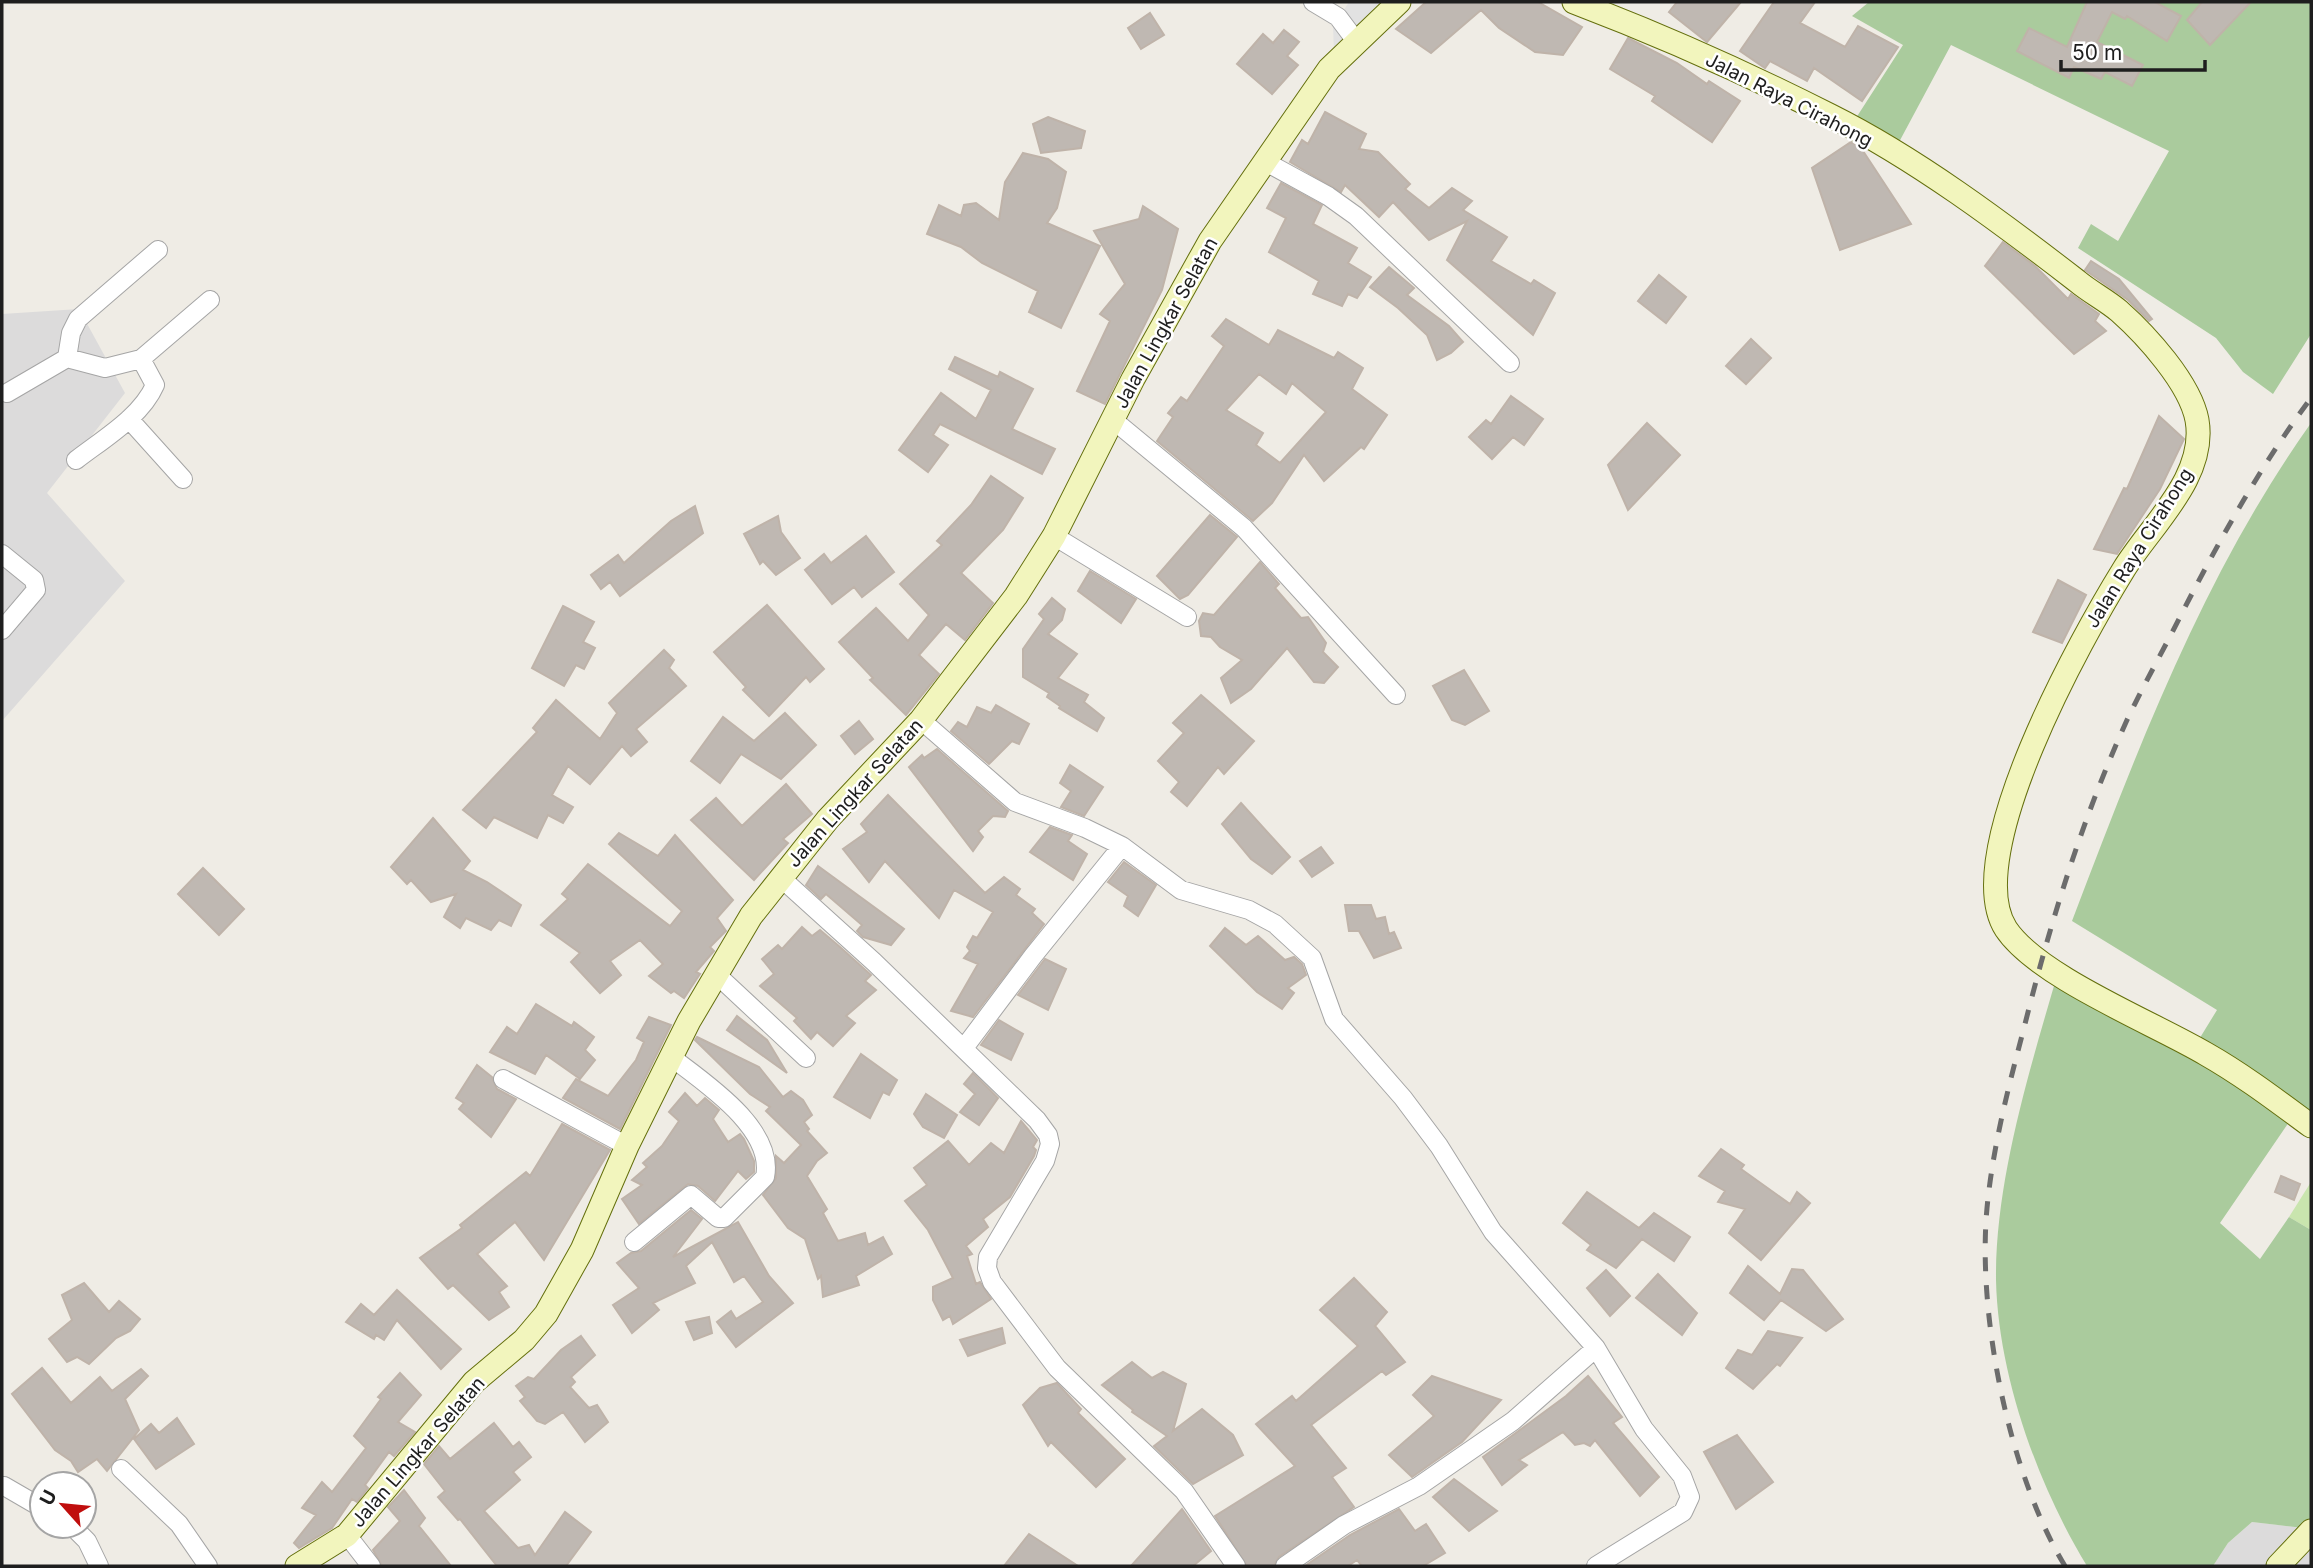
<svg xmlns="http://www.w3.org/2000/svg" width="2313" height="1568" font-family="Inter,sans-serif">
  <rect width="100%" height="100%" fill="#efece5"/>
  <path fill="#dcdbdb" d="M79,309L125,393L47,493L125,581L2,721V314Z
    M2311,1519V1566H2213L2228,1543L2252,1522L2304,1528Z"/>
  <path fill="#c9e5ae" d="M2311,1182V1230L2289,1217Z"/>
  <path fill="#aacb9d" d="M1869,2H2311V334L2273,394L2243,372L2216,338L2078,248L2091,224L2118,241L2169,151L1951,45L1898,144L1856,118L1903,45L1852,16Z
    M2311,423V1113L2198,1041L2217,1010L2072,921C2138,748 2203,575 2311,423Z
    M2056,979L2208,1065L2289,1122L2220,1223L2260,1259L2289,1217L2311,1230V1519L2304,1528L2252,1522L2228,1543L2213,1566H2087C2038,1486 1998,1375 1996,1280C1995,1182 2029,1072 2056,979Z"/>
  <path fill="#e2e2e2" d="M1349,2H1385L1334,52L1333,27Z"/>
  <path fill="#bfb8b2" stroke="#bfb3a9" stroke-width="2" fill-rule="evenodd" d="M1426,2H1538L1582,27L1563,55L1535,52L1499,28L1481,10L1431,53L1396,29Z
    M1677,2H1741L1707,42L1669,12Z
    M1774,2H1815L1800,23L1845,47L1858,26L1898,47L1862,101L1814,68L1807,81L1770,61L1765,68L1740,51Z
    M2087,2H2155L2181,16L2167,41L2127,16L2125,19L2112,12L2097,42L2143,65L2132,86L2105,72L2101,79L2074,67L2069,78L2017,51L2029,28L2067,47Z
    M2202,2H2251L2210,45L2187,20Z
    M1150,13L1164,35L1141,49L1128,28Z
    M1284,30L1299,42L1287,56L1298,65L1272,94L1237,64L1263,34L1273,43Z
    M1628,38L1677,63L1707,84L1709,81L1740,101L1712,142L1652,101L1655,96L1610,69Z
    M1325,112L1366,134L1359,149L1378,152L1410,184L1405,189L1429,208L1452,188L1472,201L1463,210L1507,237L1491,261L1531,284L1534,280L1555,293L1533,335L1447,260L1467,221L1429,240L1393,202L1379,217L1345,185L1341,192L1290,162L1302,140L1308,144Z
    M1048,117L1085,131L1081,148L1041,153L1033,124Z
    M1851,142L1861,148L1911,224L1840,250L1812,168Z
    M1023,153L1048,159L1066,172L1057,208L1047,223L1100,246L1061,328L1029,312L1038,291L982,263L961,247L927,234L939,205L961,216L964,205L976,203L999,220L1005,182Z
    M1281,183L1322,205L1313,224L1357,248L1348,263L1371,277L1357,298L1348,294L1342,306L1313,294L1319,281L1269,252L1286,218L1267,208Z
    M1143,206L1178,229L1162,290L1105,404L1077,391L1110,321L1100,314L1125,284L1094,231L1139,219Z
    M2003,242L2035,266L2068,299L2071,294L2099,314L2095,321L2106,331L2074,354L1985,266Z
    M2091,261L2119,279L2152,319L2149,321L2128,300L2085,270Z
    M1389,267L1414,288L1407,295L1449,326L1463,342L1451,353L1437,360L1427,335L1398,308L1370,287Z
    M1659,275L1686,297L1666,323L1638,301Z
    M1226,319L1269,345L1278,330L1334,358L1338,352L1363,368L1352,389L1387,415L1364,449L1361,447L1324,481L1304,455L1272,503L1253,521L1157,441L1173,417L1168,413L1181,397L1187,401L1224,346L1212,336ZM1259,374L1286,394L1292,383L1326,412L1280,463L1256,445L1263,433L1226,410Z
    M1751,339L1771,358L1746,384L1726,366Z
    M955,357L998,377L1000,372L1033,389L1012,429L1055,449L1042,474L940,424L933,435L948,445L928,472L899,450L941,393L976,419L991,390L949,369Z
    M1511,396L1543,419L1524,445L1513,437L1492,459L1469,437L1486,420L1491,424Z
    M2159,416L2184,439L2160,489L2117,554L2094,549L2124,488L2127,489Z
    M1647,423L1680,455L1628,510L1608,465Z
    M991,476L1023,498L1003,530L961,573L993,603L965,640L946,624L919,655L939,674L906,715L870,680L873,678L839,642L876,608L908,641L929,615L900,584L942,545L937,541L971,505Z
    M695,506L703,533L620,596L610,582L601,589L591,575L618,555L624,563L671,521Z
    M1210,515L1237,537L1188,595L1180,599L1157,576Z
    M778,516L781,532L800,558L776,575L763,561L760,564L744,534Z
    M866,536L894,572L862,597L854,587L832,604L805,570L824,554L831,563Z
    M1260,562L1279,584L1275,588L1301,618L1308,617L1326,643L1323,652L1338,667L1324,683L1314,682L1287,648L1251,689L1231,703L1221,678L1242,660L1220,647L1211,637L1201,636L1199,621L1203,613L1214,615Z
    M1090,571L1136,599L1121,623L1078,591Z
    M2058,580L2086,595L2062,643L2033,632Z
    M1052,598L1065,609L1062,620L1048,634L1077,654L1058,678L1088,695L1084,702L1104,718L1097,731L1059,708L1060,706L1047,697L1049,693L1023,677V649L1044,619L1039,614Z
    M767,605L824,669L810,682L806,677L769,716L743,690L746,687L714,652Z
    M563,606L594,622L583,642L595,648L584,669L576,665L564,686L532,668Z
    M664,650L674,660L669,668L686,686L636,729L647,742L631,756L622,746L590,784L568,766L552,795L573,807L563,823L548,815L537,838L494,817L486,828L463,810L537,732L533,728L556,700L600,739L617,713L609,703Z
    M1464,670L1489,711L1465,725L1452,720L1433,686Z
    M1201,695L1254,741L1224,774L1218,767L1187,806L1171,792L1179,782L1158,761L1184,733L1173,723Z
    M996,705L1029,724L1019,744L1012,741L989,764L951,731L958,722L967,727L977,707L991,713Z
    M785,713L816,745L781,779L741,754L720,783L691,761L723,717L754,741Z
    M859,721L873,739L855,754L841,736Z
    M937,749L1008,811L1005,817L993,816L978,831L983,837L973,851L909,767L922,755L924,758Z
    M1070,765L1103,787L1084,816L1061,807L1071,791L1060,783Z
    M786,784L812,814L783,839L788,843L754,880L691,820L716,798L742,826Z
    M888,795L985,893L1004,877L1020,889L1016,895L1035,909L1032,913L1044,924L973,1017L951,1011L978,964L964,958L970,951L967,947L973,936L977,938L993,912L954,890L939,918L885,861L869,882L843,849L867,832L861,824Z
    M1241,803L1290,857L1272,874L1251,859L1222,824Z
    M433,818L470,861L463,870L487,882L521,905L511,926L499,920L491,930L466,918L460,928L444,917L456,894L431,902L411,880L407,884L391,867Z
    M1050,827L1072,835L1068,841L1087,854L1073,880L1030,852Z
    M619,833L658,856L675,835L733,900L717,918L726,931L710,947L714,951L696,972L700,974L684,998L674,991L671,993L649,976L663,964L640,940L610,961L621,975L600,993L571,962L580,953L541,925L568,899L562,894L588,864L670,926L682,911L609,844Z
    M1321,847L1333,863L1312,877L1300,861Z
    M1124,862L1156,885L1138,916L1124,906L1128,896L1108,882Z
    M818,866L904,929L891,945L863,937L857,931L862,925L826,894L821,899L806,885Z
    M203,868L244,909L219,935L178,894Z
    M1345,905H1371L1376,919L1385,917L1389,934L1394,932L1401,948L1374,958L1359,931H1349Z
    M802,927L812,936L820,930L840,947L871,975L865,981L876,990L846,1016L855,1023L833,1046L817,1032L811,1039L794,1021L797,1018L760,986L774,974L762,959L778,945L782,949Z
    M1225,928L1246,945L1258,936L1285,960L1294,957L1302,964L1306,975L1288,988L1294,993L1282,1009L1257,992L1210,946Z
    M1045,959L1066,969L1048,1010L1018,995Z
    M536,1004L572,1026L574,1022L594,1037L585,1050L595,1060L580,1079L546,1055L535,1074L490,1052L507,1027L517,1034Z
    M737,1016L767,1040L787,1073L727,1030Z
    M649,1017L671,1025L620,1129L563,1098L576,1079L608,1096L636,1060L644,1042L637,1038Z
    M999,1020L1023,1034L1011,1060L981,1045Z
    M697,1037L759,1067L783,1097L791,1091L803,1100L812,1115L804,1122L809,1129L807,1131L827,1153L817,1161L807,1176L827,1209L823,1213L838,1241L865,1233L868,1245L883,1237L892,1254L856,1276L859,1285L823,1297L821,1276L818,1279L805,1239L788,1228L763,1195L776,1178V1156L784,1163L801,1145L766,1111L770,1107L750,1094L695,1040Z
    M861,1054L897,1080L889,1095L883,1092L870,1118L834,1097Z
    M477,1065L492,1077L497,1089L516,1099L491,1137L459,1109L464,1103L456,1098Z
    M973,1073L998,1098L979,1125L960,1112L975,1094L964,1084Z
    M685,1093L697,1106L705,1098L719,1110L713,1119L728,1142L740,1134L744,1139L754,1161V1172L746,1179L738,1171L715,1201L698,1186L688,1184L639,1224L622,1199L642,1185L632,1180L647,1167L643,1163L662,1146L679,1121L669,1112Z
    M926,1094L957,1115L944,1138L923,1127L914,1114Z
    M1021,1121L1037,1140L1033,1147L1036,1150L1034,1156L1010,1197L983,1219L988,1227L966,1246L972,1254L967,1256L976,1284L980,1282L991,1299L953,1324L950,1316L943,1320L933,1300V1287L953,1278L928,1230L905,1201L927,1185L914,1168L948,1141L969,1165L991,1143L1004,1153Z
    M562,1124L610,1150L544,1260L515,1222L477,1254L507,1286L499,1292L509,1307L489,1320L453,1285L448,1289L420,1258L462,1228L460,1225L526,1172L530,1176Z
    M1721,1149L1744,1165L1741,1169L1790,1204L1797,1192L1810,1203L1761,1260L1729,1233L1745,1209L1718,1202L1725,1191L1699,1176Z
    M2281,1176L2300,1184L2294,1200L2275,1192Z
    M1587,1192L1639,1228L1654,1213L1690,1237L1674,1261L1642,1239L1616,1268L1587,1250L1591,1245L1563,1223Z
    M691,1210L702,1219L673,1257L738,1222L769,1276L793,1303L736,1347L717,1322L731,1311L736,1319L763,1302L744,1276L734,1282L712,1242L686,1266L695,1283L653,1303L659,1310L632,1333L613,1305L639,1288L617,1263L631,1253L641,1251Z
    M1748,1266L1780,1294L1792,1269L1803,1270L1843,1319L1826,1331L1781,1300L1764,1320L1730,1293Z
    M1606,1270L1630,1296L1610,1316L1587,1288Z
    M1658,1274L1697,1313L1682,1335L1636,1298Z
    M1354,1278L1387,1312L1375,1326L1405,1362L1386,1375L1382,1371L1311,1425L1346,1468L1332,1477L1354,1507L1279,1557L1274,1566H1247L1215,1516L1295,1466L1256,1424L1292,1396L1296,1401L1358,1346L1320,1310Z
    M84,1283L109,1312L119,1301L140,1319L130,1331L116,1338L89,1364L77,1357L67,1362L49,1339L72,1320L62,1295Z
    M397,1290L461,1349L441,1369L397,1320L384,1340L376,1335L374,1339L346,1322L361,1304L374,1315Z
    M709,1317L712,1333L694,1340L686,1322Z
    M1002,1328L1005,1343L968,1356L960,1340Z
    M1768,1331L1802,1338L1780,1366L1777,1364L1753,1389L1726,1368L1738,1350L1752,1355Z
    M581,1336L595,1355L571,1377L575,1382L570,1387L589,1408L597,1405L608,1422L585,1442L563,1412L545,1424L537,1421L520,1401L525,1397L516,1386L528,1377L534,1379L561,1350Z
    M1132,1362L1152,1378L1163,1372L1186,1384L1173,1431L1202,1409L1233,1435L1243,1455L1193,1484L1154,1446L1167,1436L1132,1412L1133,1410L1102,1385Z
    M42,1368L71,1403L100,1377L112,1391L141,1369L148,1376L125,1399L139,1430L107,1471L97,1459L78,1472L71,1461L55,1450L12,1394Z
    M400,1373L421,1395L398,1422L415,1432L394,1456L389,1452L365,1485L368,1488L357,1502L352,1499L332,1528L299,1548L294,1543L316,1515L302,1508L322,1482L332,1492L366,1448L354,1436L381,1399L378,1397Z
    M1432,1376L1501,1400L1462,1442L1412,1477L1389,1455L1434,1416L1413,1395Z
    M1588,1376L1622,1417L1613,1423L1659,1477L1640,1496L1595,1440L1590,1446L1584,1443L1575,1445L1563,1432L1519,1460L1527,1465L1502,1485L1483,1457L1566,1396Z
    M1057,1383L1081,1409L1078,1413L1125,1459L1096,1487L1051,1442L1048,1446L1023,1405L1040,1388Z
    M177,1418L194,1444L156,1469L134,1439L151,1424L159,1433Z
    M494,1423L513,1447L519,1442L531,1457L513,1472L520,1480L484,1511L518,1548L529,1545L535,1555L565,1512L591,1532L566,1566H497L460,1519L458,1520L438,1497L445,1491L424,1464L439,1446L450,1459Z
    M1737,1435L1773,1482L1736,1509L1704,1452Z
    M1454,1479L1497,1511L1469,1531L1433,1497Z
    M404,1490L425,1518L419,1526L451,1566H382L373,1550L400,1521L388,1507Z
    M1182,1509L1211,1551L1193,1566H1131Z
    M1399,1509L1415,1531L1426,1524L1445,1553L1423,1566H1362L1357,1560L1348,1566H1305L1350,1535Z
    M1029,1534L1078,1566H1004Z"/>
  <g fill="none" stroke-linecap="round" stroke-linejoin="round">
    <defs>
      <path id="street" d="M1313,2L1338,17L1356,41
        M1264,161L1328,196L1356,216L1510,363
        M67,358L105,368L141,359L210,300
        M7,393L67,358L71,333L78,319L158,250
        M129,419L183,479
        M1112,419L1244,528L1396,695
        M76,460C103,439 141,417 155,385L141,359
        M1054,536L1187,617
        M2,554L34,580L36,590L2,630
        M921,720L1015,802L1085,828L1122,846L1181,890L1249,910L1275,924L1312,958L1334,1019L1403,1098L1439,1146L1493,1232L1596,1348L1644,1429L1682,1476L1690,1497L1683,1512L1596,1566
        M780,877L874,962L1037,1120L1048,1135L1050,1144L1045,1161L988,1257L987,1268L992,1282L1057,1368L1184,1491L1236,1566
        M716,974L806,1058
        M964,1048L1033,956L1122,846
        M503,1079L627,1146
        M634,1242L691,1195L718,1218H724L765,1177C775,1129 705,1083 671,1057
        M121,1469L179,1524L208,1566
        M4,1486L42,1508
        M72,1526L87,1541L99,1566
        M347,1535L371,1566
        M1285,1566L1344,1525L1419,1486L1513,1421L1596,1348"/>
      <path id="secondary" d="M1574,2C1661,35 1748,74 1831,116C1915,158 2002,223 2077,281C2090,292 2106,300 2119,311C2146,335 2190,383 2197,420C2207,477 2151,525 2124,569C2082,637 1959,856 2006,929C2038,977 2154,1023 2206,1054C2243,1075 2277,1101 2311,1126
        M297,1566L347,1535L474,1382L524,1340L546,1314L582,1250L627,1146L689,1021L751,916L828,819L921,720L1016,596L1054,536L1133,379L1210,241L1329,69L1399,2
        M2278,1566L2311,1531"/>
    </defs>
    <use href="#street" stroke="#a5a5a5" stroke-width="20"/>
    <use href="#secondary" stroke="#646f0c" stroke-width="25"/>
    <use href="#street" stroke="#fff" stroke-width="18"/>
    <use href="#secondary" stroke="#f2f5bd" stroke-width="23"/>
    <path stroke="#6c6c6c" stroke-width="5" stroke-dasharray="14 14" stroke-linecap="butt" d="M2065,1566C2009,1474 1977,1315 1987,1208C1993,1145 2009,1085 2025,1024C2051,920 2083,817 2127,720C2144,684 2164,649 2182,613C2220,539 2261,465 2311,398"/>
  </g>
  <g text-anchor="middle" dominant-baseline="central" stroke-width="5" stroke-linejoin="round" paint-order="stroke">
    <g font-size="19" fill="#1e1e1e" stroke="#fff">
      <text transform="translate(1789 100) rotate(27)">Jalan Raya Cirahong</text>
      <text transform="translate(1166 323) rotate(-61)">Jalan Lingkar Selatan</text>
      <text transform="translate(2139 548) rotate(-58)">Jalan Raya Cirahong</text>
      <text transform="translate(855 793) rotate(-48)">Jalan Lingkar Selatan</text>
      <text transform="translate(418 1452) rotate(-49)">Jalan Lingkar Selatan</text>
    </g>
  </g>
  <rect width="2313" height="1568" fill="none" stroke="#1e1e1e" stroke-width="7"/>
  <g transform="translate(63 1505) rotate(297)"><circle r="33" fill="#ffffff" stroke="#a5a5a5" stroke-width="2"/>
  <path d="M0-5L12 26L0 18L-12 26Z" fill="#c00e0d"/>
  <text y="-10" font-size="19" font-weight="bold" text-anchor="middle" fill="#1e1e1e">U</text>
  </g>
  <path d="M2061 60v10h144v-10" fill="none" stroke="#1e1e1e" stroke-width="3.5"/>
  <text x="2072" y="60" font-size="21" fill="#1e1e1e" stroke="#ffffff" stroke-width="5" paint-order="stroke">50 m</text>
</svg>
